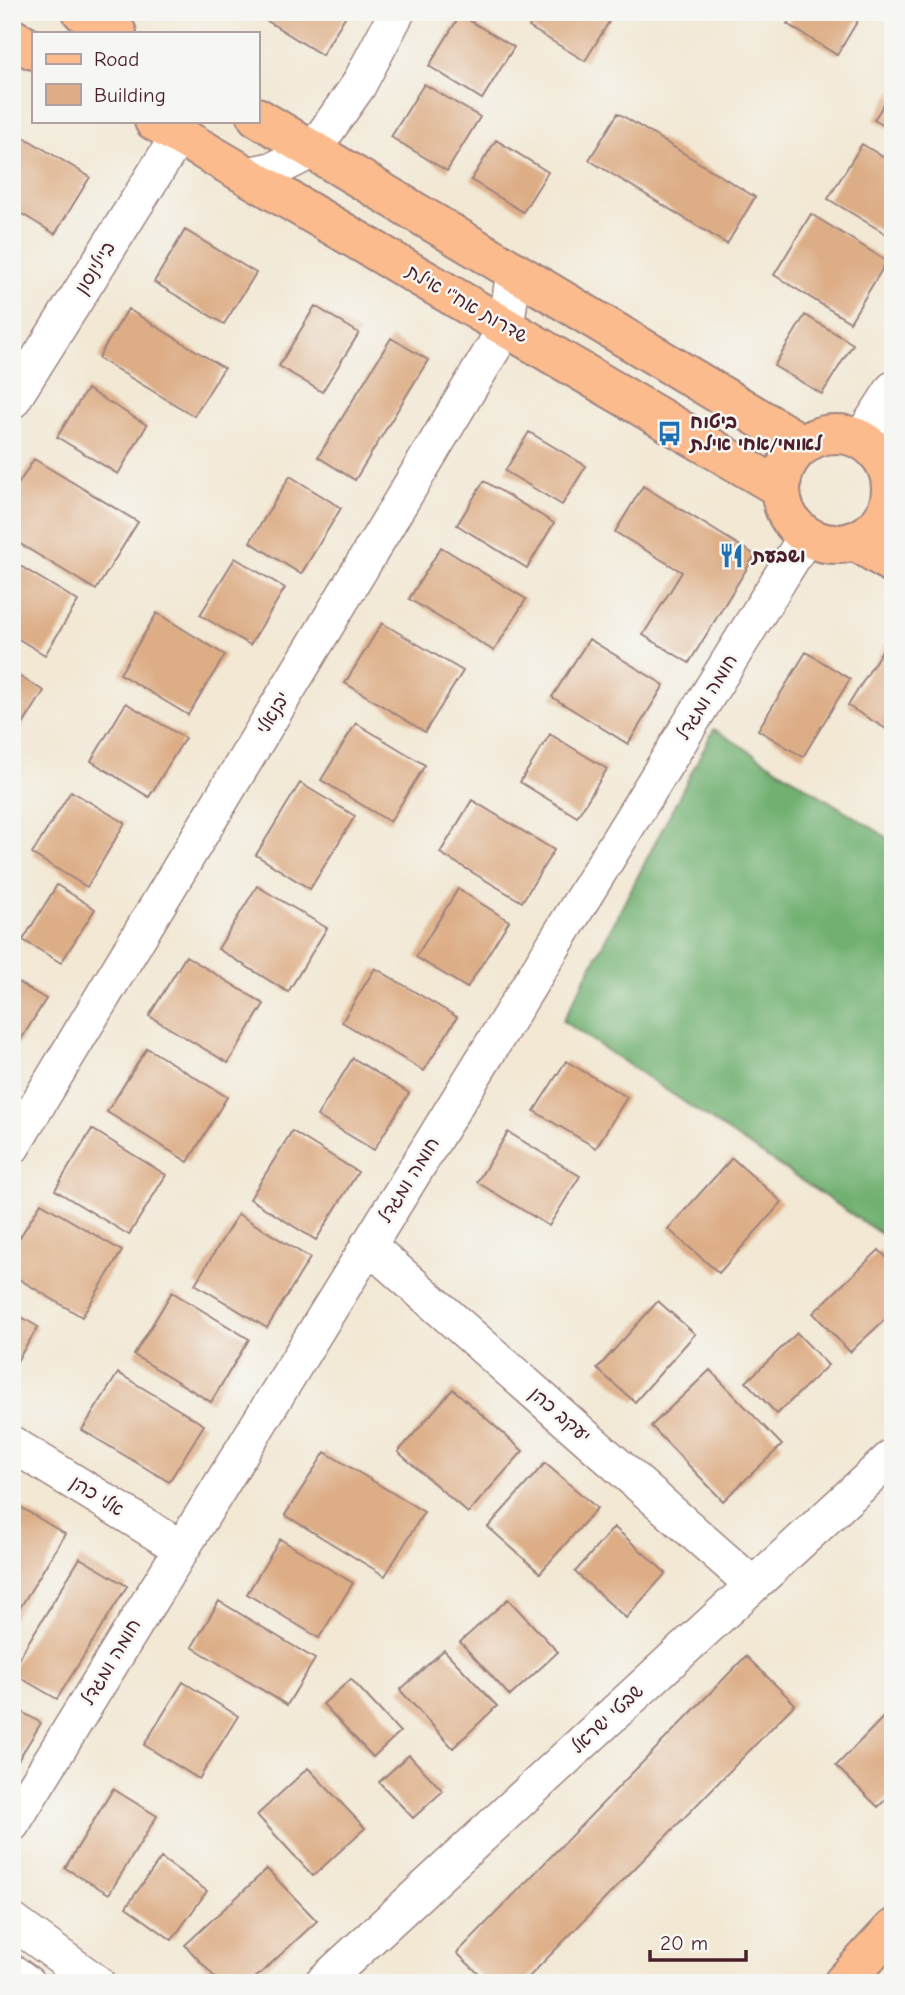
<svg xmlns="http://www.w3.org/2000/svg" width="905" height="1995" font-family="'Comic Neue','Playpen Sans Hebrew',sans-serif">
  <rect width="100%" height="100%" fill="#f6f6f2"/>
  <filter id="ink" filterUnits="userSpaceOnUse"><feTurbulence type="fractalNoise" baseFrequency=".0143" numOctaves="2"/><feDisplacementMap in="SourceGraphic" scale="14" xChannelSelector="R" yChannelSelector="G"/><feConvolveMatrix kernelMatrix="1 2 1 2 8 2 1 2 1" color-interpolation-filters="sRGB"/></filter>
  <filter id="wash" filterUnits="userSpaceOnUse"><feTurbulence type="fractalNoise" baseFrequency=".00686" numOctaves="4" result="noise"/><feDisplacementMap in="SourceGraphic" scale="28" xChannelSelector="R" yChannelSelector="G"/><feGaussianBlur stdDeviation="1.57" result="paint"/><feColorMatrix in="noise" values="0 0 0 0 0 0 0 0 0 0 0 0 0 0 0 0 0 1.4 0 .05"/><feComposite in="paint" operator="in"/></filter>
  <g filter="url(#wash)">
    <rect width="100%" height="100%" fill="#f2e8d4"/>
    <path fill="#71b071" stroke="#5e684e" stroke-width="2" d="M714,729L893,841V1242L563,1021Z"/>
    <g id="blocks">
      <path fill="#ddad86" d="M253,12H348L322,55Z
        M538,12H615L585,61L529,27Z
        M794,12H863L837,55L787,24Z
        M460,15L514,47L482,99L429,66Z
        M424,84L480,117L447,171L391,137Z
        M893,89V131L874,120Z
        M618,113L755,197L727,244L589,160Z
        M12,130L90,177L55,234L12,208Z
        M496,140L548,172L523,212L471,180Z
        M862,144L893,163V238L828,199Z
        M811,214L887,261L850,322L774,275Z
        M185,230L256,273L224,324L154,282Z
        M315,306L359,333L322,392L279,366Z
        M128,309L224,368L194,416L98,358Z
        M805,315L853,344L822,394L774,366Z
        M391,338L428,360L355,480L318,457Z
        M87,389L147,425L118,474L57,437Z
        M529,432L586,466L562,505L505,471Z
        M34,459L138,522L96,590L12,539V494Z
        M290,476L341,508L301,574L250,542Z
        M484,481L554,523L527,568L457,525Z
        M643,486L755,555L689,663L643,635L682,572L615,532Z
        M441,547L526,599L494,651L409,599Z
        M235,558L285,588L250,645L200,615Z
        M12,561L78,601L45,655L12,635Z
        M157,613L225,655L188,715L120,674Z
        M382,623L463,671L425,732L345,683Z
        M589,639L664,685L628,744L552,697Z
        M889,639L893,641V733L848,706Z
        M806,652L850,679L803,757L758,730Z
        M12,672L44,691L12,742Z
        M126,703L185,738L149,797L91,761Z
        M356,723L425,765L390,822L321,780Z
        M550,734L607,769L577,817L520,782Z
        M300,783L355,816L310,889L256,855Z
        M71,791L125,823L87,887L32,854Z
        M472,800L554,850L522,902L440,853Z
        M57,885L95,909L61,963L23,940Z
        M257,886L327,928L288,992L218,949Z
        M458,889L509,921L467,988L416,957Z
        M186,956L264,1004L228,1063L149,1016Z
        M375,968L457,1017L424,1071L342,1022Z
        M12,979L46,999L12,1054Z
        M147,1048L227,1097L188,1162L107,1112Z
        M353,1058L409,1093L374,1150L317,1116Z
        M566,1061L627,1097L596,1148L534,1111Z
        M92,1129L166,1175L129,1235L55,1190Z
        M292,1131L358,1172L316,1240L250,1199Z
        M508,1132L580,1176L549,1226L477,1182Z
        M732,1158L782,1202L719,1273L668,1229Z
        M41,1203L122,1251L82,1317L12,1275V1250Z
        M238,1214L310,1258L267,1328L195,1284Z
        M879,1250L893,1264V1312L850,1352L813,1313Z
        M172,1292L249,1339L211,1402L134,1355Z
        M658,1301L695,1334L635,1402L597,1369Z
        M12,1311L38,1327L12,1369Z
        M797,1333L828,1365L777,1414L746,1382Z
        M710,1370L782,1445L723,1501L651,1426Z
        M118,1373L204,1425L169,1482L82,1430Z
        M453,1389L523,1451L468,1513L398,1452Z
        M325,1452L424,1512L385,1576L285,1515Z
        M545,1463L597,1508L540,1573L488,1527Z
        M12,1502L65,1534L12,1621Z
        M614,1527L666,1573L626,1618L575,1572Z
        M280,1539L353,1583L319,1638L247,1594Z
        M80,1558L127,1586L57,1699L12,1673V1669Z
        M508,1599L558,1652L510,1696L460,1642Z
        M219,1601L315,1659L287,1705L192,1647Z
        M444,1650L497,1706L453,1748L400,1690Z
        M746,1656L795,1704L523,1983H488L457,1953Z
        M351,1679L400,1732L373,1757L323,1704Z
        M183,1682L238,1716L199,1779L144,1745Z
        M12,1706L41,1723L12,1770Z
        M893,1707V1792L878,1807L836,1766Z
        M409,1755L443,1791L413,1818L379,1782Z
        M308,1768L365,1828L313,1876L257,1815Z
        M113,1789L157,1816L109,1894L65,1868Z
        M161,1858L207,1891L172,1940L126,1907Z
        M267,1869L317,1921L250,1983H220L185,1945Z"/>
    </g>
  </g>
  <g filter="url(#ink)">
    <use href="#blocks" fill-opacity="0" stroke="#9e8480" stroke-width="2"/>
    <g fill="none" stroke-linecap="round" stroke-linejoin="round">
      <defs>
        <path id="minor" d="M248,175L275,169L313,150L358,86L397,12
          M12,401L179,135
          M860,440L893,389
          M12,1147L506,327L514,271
          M368,1245L752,1584
          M12,1444L181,1548
          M12,1824L806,536
          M12,1921L97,1983
          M12,1972L27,1983
          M322,1983L893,1456"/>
        <path id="major" d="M82,12L117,33
          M12,38L33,50
          M257,117L804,445
          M154,121L780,488
          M781 489a55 55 0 1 1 110 0a55 55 0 1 1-110 0Z
          M855,541L893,564"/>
        <path id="highway" d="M843,1983L893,1929"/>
      </defs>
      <use href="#minor" stroke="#9e8480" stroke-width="38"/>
      <use href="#major" stroke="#9e8480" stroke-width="42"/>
      <use href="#highway" stroke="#9e8480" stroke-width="42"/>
      <use href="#minor" stroke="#fff" stroke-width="35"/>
      <use href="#major" stroke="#fbbb8d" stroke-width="38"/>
      <use href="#highway" stroke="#fbbb8d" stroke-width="38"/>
    </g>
  </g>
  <defs>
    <symbol id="bus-bare" viewBox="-9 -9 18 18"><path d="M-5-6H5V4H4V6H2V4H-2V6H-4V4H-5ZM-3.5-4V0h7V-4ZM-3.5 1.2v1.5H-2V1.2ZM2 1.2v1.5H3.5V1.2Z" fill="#1f6fb2" stroke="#f6f6f2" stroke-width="2.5" paint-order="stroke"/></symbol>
    <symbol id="restaurant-bare" viewBox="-9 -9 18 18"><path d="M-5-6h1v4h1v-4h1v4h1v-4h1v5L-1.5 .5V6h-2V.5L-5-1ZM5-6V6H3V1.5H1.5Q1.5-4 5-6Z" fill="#1f6fb2" stroke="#f6f6f2" stroke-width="2.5" paint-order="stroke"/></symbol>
  </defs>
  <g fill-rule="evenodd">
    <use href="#bus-bare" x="652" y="416" width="35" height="35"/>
    <use href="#restaurant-bare" x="714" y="538" width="35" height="35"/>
  </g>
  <g text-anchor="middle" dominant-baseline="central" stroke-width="5" stroke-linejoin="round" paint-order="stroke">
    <g font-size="19" fill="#4a1f2b" stroke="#f6f6f2">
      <text transform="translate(95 268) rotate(-58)">ביילינסון</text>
      <text transform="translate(467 304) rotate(30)">שדרות אח"י אילת</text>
      <text transform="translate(707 697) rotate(-58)">חומה ומגדל</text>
      <text transform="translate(273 713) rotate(-59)">יבנאלי</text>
      <text transform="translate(409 1180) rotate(-58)">חומה ומגדל</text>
      <text transform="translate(560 1415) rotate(41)">יעקב כהן</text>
      <text transform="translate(97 1496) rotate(32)">אלי כהן</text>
      <text transform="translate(111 1662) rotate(-59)">חומה ומגדל</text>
      <text transform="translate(607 1719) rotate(-43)">שבטי ישראל</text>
    </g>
    <g font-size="19" font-weight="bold" fill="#4a1f2b" stroke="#f6f6f2" text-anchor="start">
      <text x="690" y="422">ביטוח<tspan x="690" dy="22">לאומי/אחי אילת</tspan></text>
      <text x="752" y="556">ושבעת</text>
    </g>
  </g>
  <rect width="905" height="1995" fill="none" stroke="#f6f6f2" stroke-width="42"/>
  <rect x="32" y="32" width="228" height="91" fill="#f6f6f2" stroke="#b1a0a2" stroke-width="2"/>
  <rect x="46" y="54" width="35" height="10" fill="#fbbb8d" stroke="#b1a0a2" stroke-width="2"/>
  <text x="94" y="66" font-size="21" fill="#4a1f2b">Road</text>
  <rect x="46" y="84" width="35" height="21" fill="#ddad86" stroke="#b1a0a2" stroke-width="2"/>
  <text x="94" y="102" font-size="21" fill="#4a1f2b">Building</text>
  <path d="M650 1950v10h96v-10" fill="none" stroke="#4a1f2b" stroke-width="3.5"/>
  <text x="660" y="1950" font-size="21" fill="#4a1f2b" stroke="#f6f6f2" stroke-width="5" paint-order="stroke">20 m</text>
</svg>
